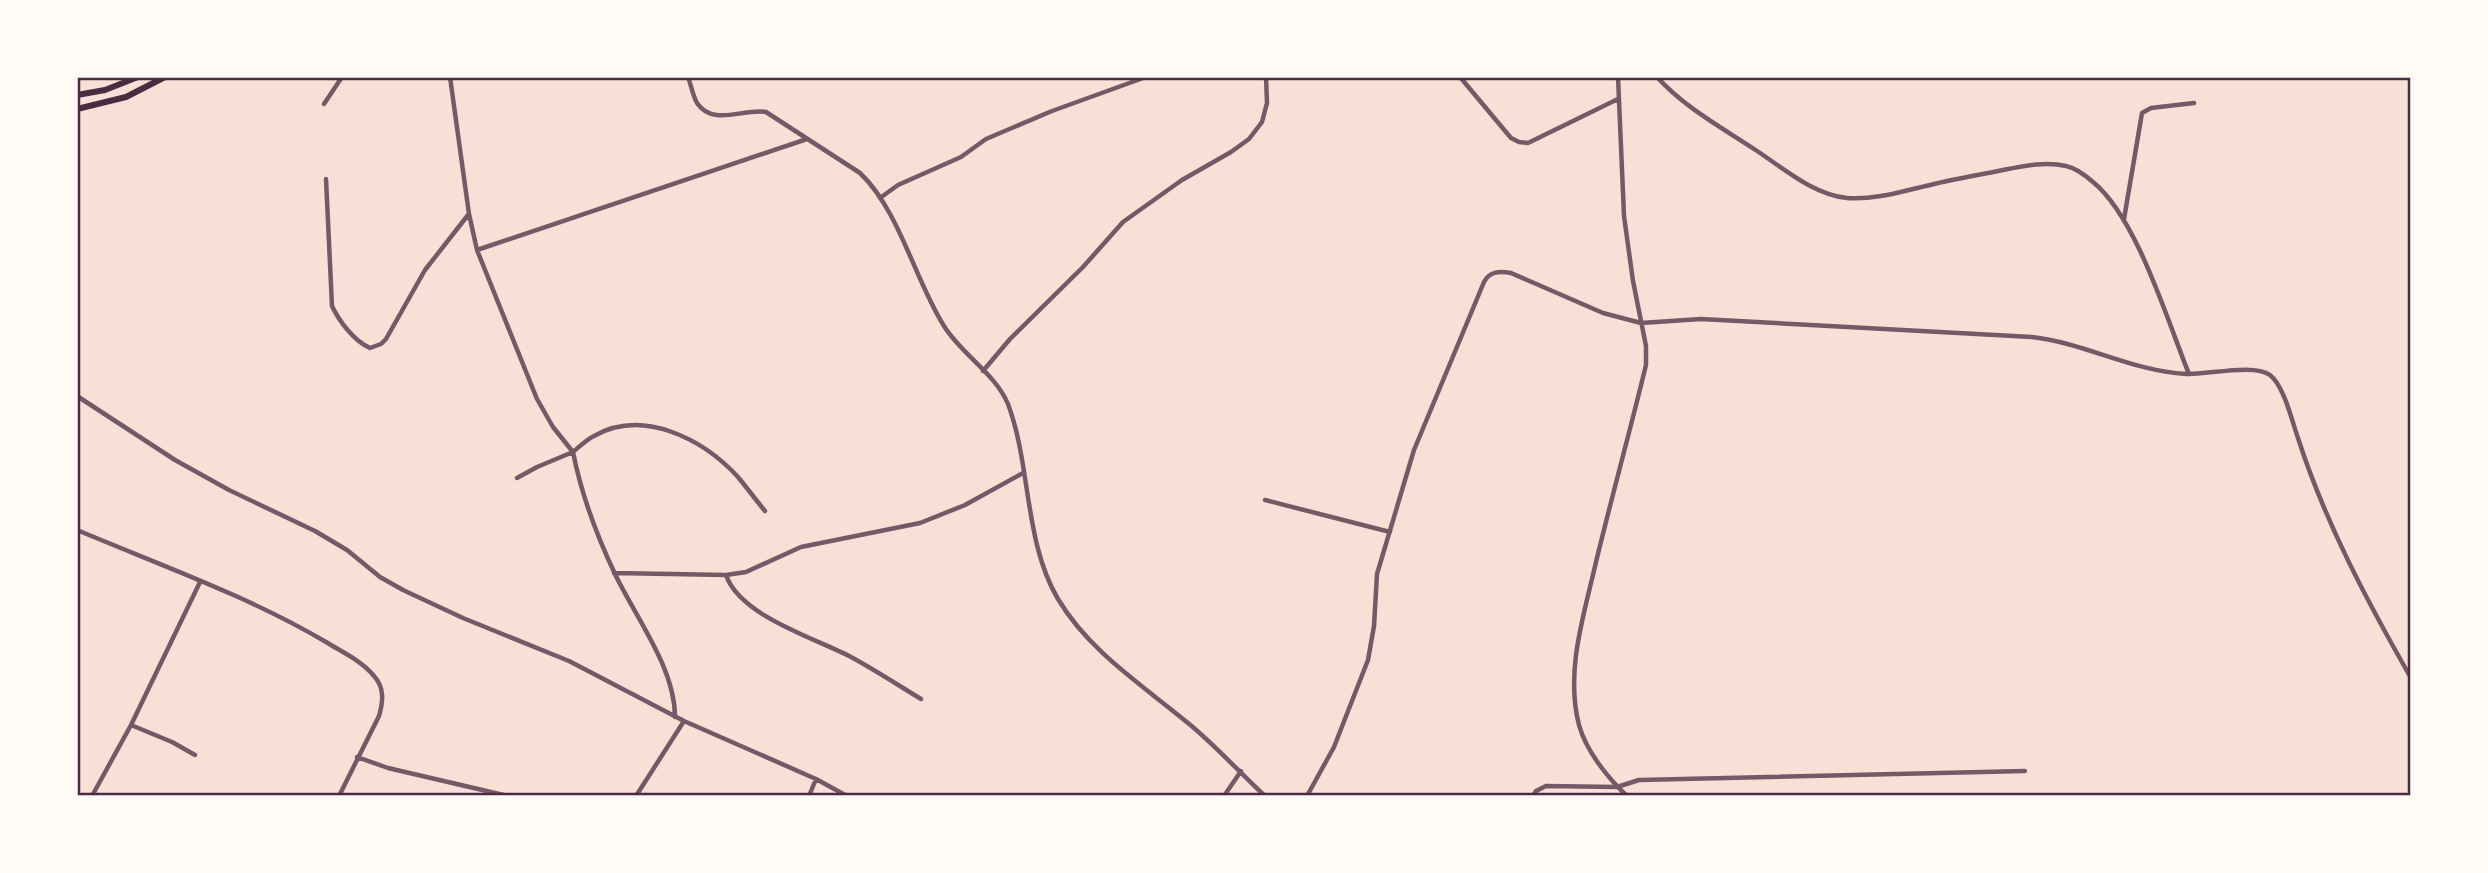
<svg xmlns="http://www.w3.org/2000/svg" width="2488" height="873" font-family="'Fira Sans',sans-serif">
  <rect width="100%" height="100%" fill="#f7e1d7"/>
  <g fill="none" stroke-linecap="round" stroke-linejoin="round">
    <path stroke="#755966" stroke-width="4.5" d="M450,77L469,214L477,250L537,399L553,427L573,452L537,467L517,478
      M688,77C691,85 693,96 697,103C713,127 744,108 766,112L860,173C899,210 915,280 944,326C961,354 995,373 1008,404C1031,465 1024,542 1058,599C1089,651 1142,685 1188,723C1215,745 1239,772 1265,796
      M1460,77L1511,138L1519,142L1528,143L1618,99
      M1618,77L1624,216L1633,281L1646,346V365C1630,431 1612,496 1596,562C1584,615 1565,671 1579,725C1586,751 1608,778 1627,796
      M1657,77C1684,107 1721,127 1754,149C1782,167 1813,195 1847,198C1876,200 1903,191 1930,185C1954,179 1979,175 2003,170C2023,166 2046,161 2066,166C2076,168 2085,175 2093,182C2137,218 2167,320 2189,374
      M324,104L342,77
      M326,179L332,306C339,321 354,341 370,348L381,344L386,339L425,270L468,215
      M880,198L898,185L961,157L986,139L1052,111L1146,77
      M2124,219L2142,113L2151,108L2194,103
      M477,250L807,139
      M983,371L1010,339L1083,267L1123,222L1182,180L1231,152L1249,139L1262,122L1267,103L1266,77
      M77,396L175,460L229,490L315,531L347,550L380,577L403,590L463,618L569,661L684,721L816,779L847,796
      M1265,500L1390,532
      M77,530C160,565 248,596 326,642C342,652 362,661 374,676C385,688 383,702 379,716L339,796
      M614,573L726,575C740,616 815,638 851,657C875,670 898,685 921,699
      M726,575L746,572L801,547L920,523L965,505L1023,473
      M675,717C675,668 636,618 615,574C597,536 581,493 573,452C579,447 586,440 594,436C643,408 703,439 738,477C747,488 756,500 765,511
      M131,725L172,742L195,755
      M357,757L388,768L508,796
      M92,796L131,725L200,582
      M636,796L684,721
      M809,796L816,779
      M1224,796L1241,771
      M1307,796L1334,747L1368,660L1374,626L1377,574L1414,450L1484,282C1490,271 1499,271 1511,273L1603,313L1641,323L1701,319L2032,337C2085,343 2132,371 2186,374C2207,375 2254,363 2270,375C2284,386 2292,421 2298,438C2325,522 2367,601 2411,678
      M1533,796L1536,791L1546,786L1617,787L1639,780L2025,771"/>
    <path stroke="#4a2c40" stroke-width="6" d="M77,95L105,90L138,77
      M77,109L126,97L165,77"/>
  </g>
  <rect width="2488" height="873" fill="none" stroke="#fffaf5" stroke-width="158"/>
  <rect x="79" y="79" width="2330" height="715" fill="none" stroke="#4a2c40" stroke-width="2.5"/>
</svg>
